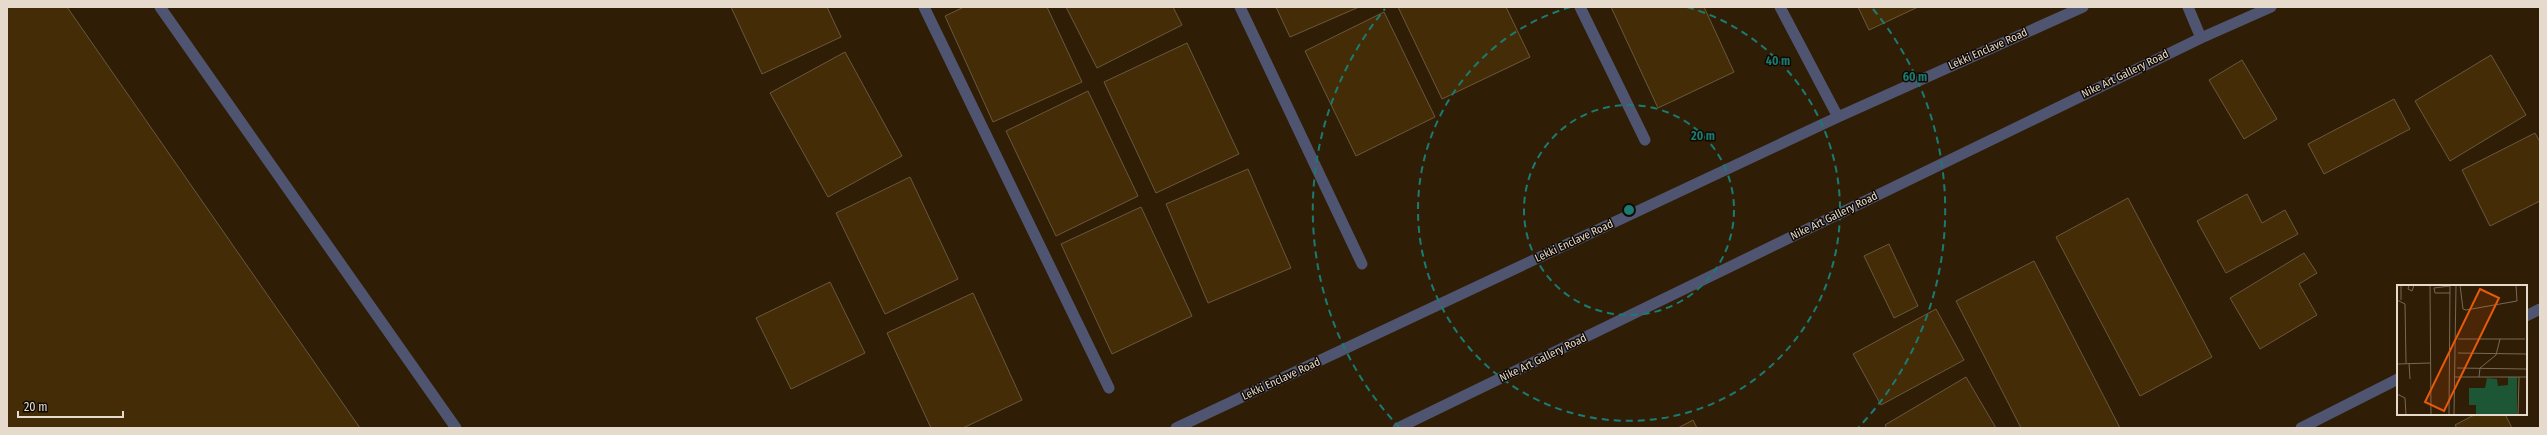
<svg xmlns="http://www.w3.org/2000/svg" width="2547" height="435" font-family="'Fira Sans Condensed',sans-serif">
  <rect width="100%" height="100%" fill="#2f1e05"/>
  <path fill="#442c06" stroke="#6a573d" d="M7,7H67L360,428H7Z
    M731,7H827L841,37L762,74Z
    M964,7H1047L1082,82L993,122L945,16Z
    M1066,7H1173L1182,25L1097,68Z
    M1276,7H1359L1290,37Z
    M1398,7H1506L1530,57L1442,99Z
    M1611,7H1704L1734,72L1658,108Z
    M1858,7H1918L1869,30Z
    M1384,12L1435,117L1356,156L1305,51Z
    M1187,43L1239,154L1156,193L1104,82Z
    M845,52L902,156L828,197L770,93Z
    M2491,55L2526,115L2450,161L2415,101Z
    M2242,60L2277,119L2244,139L2209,80Z
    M1088,91L1138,196L1056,236L1006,131Z
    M2394,99L2410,129L2324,174L2308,144Z
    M2535,133L2540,142V201L2490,226L2462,170Z
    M1248,169L1291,268L1208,303L1166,204Z
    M910,177L958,279L885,314L836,213Z
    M2247,194L2262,223L2285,210L2298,234L2226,273L2197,221Z
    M2128,198L2212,357L2140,396L2056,237Z
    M1141,207L1192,316L1112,354L1061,244Z
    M1889,244L1918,306L1894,318L1864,256Z
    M2304,253L2317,273L2299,284L2317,315L2260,349L2230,298Z
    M2034,261L2120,428H2021L1956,301Z
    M830,282L865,353L791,389L756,318Z
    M973,293L1022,400L963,428H931L887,333Z
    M1936,309L1964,360L1881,405L1853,354Z
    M1966,377L1996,428H1887L1885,425Z
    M2476,414H2505L2512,428H2457L2455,425Z
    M1693,420L1697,428H1678Z"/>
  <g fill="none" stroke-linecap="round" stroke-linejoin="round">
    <path stroke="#4f5570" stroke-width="11" d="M160,7L456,428"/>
    <path stroke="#4f5570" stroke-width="11" d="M924,7L1109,388
      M1240,7L1362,264
      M1580,7L1645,140
      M1780,7L1838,117
      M2188,7L2201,38
      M2526,316L2540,309
      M1176,428L1838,117L2083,7
      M1398,428L2201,38L2271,7
      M2301,428L2398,379"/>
  </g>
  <g fill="none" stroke="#1a7b73" stroke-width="2" stroke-dasharray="7 5">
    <circle cx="1629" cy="210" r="105"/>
    <path d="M1687 7A211 211 0 1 1 1571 7"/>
    <path d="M1400 428A316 316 0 0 1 1385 9M1873 9A316 316 0 0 1 1858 428"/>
  </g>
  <g text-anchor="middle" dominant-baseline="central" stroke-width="3" stroke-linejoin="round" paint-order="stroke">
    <g font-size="11" fill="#e6dacc" stroke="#110a02">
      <text transform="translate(1988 49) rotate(-24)">Lekki Enclave Road</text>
      <text transform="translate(2125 74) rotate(-26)">Nike Art Gallery Road</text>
      <text transform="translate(1834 216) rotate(-26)">Nike Art Gallery Road</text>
      <text transform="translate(1574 241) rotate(-25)">Lekki Enclave Road</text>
      <text transform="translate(1543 358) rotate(-26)">Nike Art Gallery Road</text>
      <text transform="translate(1281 379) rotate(-25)">Lekki Enclave Road</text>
    </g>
  </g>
  <g transform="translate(2397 285)">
    <rect width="130" height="130" fill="#2f1e05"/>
    <path d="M111,92H120V130H79V120H72V103H88L90,93L100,94L101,101L111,100Z" fill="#1c5635"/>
    <path fill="none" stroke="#786955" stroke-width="1" d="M4,0V15M12,0L11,4L15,6L17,0M33,0L34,130M63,0L66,24L69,25L120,16L119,0M53,1L37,3L38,8H53M0,15L8,19L9,78M61,54H128M61,68L129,69M12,78L13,94M0,79L33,78M60,83L129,84M57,92H130M82,92L83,83L99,70L103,54M0,109L8,113L9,130M52,130L53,0M57,130L59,0M121,130L122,92"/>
    <path fill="#e8590c" fill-opacity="0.15" stroke="#e8590c" stroke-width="2" d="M83,4L102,13L47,126L28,117Z"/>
    <rect width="130" height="130" fill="none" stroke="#e6dacc" stroke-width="2"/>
  </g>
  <circle cx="1629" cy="210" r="6" fill="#1a7b73" stroke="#110a02" stroke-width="2"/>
  <g font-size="12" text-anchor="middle" font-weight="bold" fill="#1a7b73" stroke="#110a02" stroke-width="3" stroke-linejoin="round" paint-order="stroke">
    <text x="1778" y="65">40 m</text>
    <text x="1915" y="81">60 m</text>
    <text x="1703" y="140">20 m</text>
  </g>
  <rect width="2547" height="435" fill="none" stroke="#e6dacc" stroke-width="16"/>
  <path d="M18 411v6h105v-6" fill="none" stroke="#e6dacc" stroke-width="2"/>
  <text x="24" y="411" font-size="12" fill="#e6dacc" stroke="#110a02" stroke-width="3" paint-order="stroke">20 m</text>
</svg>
